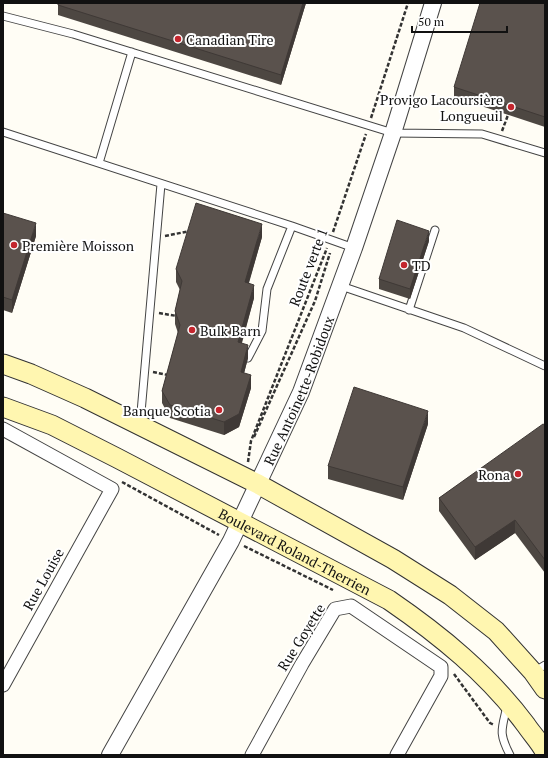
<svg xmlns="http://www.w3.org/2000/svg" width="548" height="758" font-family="'PT Serif',serif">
  <rect width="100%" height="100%" fill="#fffdf5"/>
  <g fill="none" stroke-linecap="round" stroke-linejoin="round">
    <defs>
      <path id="service" d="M3,16L73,34L393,133L482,134L545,153
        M3,132L292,226L354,248
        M99,163L132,52
        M341,286L464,328L545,366
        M409,310L435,230
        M248,358L262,331L267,289L292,226
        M140,424L161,184
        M535,671L545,665
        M507,706C502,729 498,732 510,755"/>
      <path id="minor" d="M3,429L112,489L3,685
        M252,755L302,664L335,609L351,606L441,667V676L397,755"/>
      <g id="tertiary">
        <path id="s1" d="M110,755L231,541L301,392L354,248L393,133L433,3"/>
      </g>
      <g id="secondary">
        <path d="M3,364L31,374L85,398L258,484L393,559L450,595L496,631L533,672L545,689"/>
        <path id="s2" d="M3,407L52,425L117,458L389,600C440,635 488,674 526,725C532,734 540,742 545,752"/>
      </g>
    </defs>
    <use href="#service" stroke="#444" stroke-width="9"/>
    <use href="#minor" stroke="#444" stroke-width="15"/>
    <use href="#tertiary" stroke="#444" stroke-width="18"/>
    <use href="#secondary" stroke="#333" stroke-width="21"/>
    <path stroke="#333" stroke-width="2.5" stroke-dasharray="4 2" stroke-linecap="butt" d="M371,118L408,3
      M502,131L508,115
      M333,232L366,134
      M165,236L190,231
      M159,313L177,316
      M153,372L168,375
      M254,437L315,301L330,253
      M248,462L251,441L327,248
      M122,482L219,535
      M244,546L333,590
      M454,674L490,723L494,725"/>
    <use href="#service" stroke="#fff" stroke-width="7"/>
    <use href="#minor" stroke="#fff" stroke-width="13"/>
    <use href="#tertiary" stroke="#fff" stroke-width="16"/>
    <use href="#secondary" stroke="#fff6b0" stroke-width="19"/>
  </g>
  <path fill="#4d4742" d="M58,3H306L281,85L58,15Z
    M545,3V127L454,97V87Z
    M3,213L36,236L12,313L3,310Z
    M262,237L249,283L254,298L242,343L248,358L244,373L251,388L239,427L224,435L170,418L162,403V391L178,333L175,324V311L180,290L176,282V269Z
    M429,241L410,299L379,289V279Z
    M428,424L403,500L328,479V466Z
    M545,425V573L515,533L475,560L439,511V498Z"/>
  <path fill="#3f3936" d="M303,3H306L281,85V75Z
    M36,223V236L12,313V300Z
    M262,224V237L245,295V282Z
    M429,231V241L410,299V289Z
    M254,285V298L238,355V342Z
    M248,345V358L241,385V372Z
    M251,375V388L239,427L224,435V422Z
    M428,411V424L403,500V487Z
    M515,520V533L475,560V547Z"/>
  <path fill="#5a524d" stroke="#3f3936" d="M58,3H303L281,75L58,5Z
    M480,3H545V117L454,87Z
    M196,203L262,224L245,282L254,285L238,342L248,345L241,372L251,375L239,414L224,422L170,405L162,391L180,325L175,311L182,281L176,269Z
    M3,213L36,223L12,300L3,297Z
    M397,220L429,231L410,289L379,279Z
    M354,387L428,411L403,487L328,466Z
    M543,424L545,425V560L515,520L475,547L439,498Z"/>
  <g fill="#c4262e" stroke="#fff" stroke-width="1.5">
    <circle cx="178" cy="39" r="4"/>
    <circle cx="511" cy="107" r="4"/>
    <circle cx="14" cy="245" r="4"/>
    <circle cx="404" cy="265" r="4"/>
    <circle cx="192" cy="330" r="4"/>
    <circle cx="219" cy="410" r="4"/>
    <circle cx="518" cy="474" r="4"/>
  </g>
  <g text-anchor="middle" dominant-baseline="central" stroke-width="4" stroke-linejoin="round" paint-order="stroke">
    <g font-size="14" fill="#111" stroke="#fff" text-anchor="start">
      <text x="186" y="39">Canadian Tire</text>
      <text x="503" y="99" text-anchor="end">Provigo Lacoursière<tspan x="503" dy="16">Longueuil</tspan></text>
      <text x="22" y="245">Première Moisson</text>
      <text x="412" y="265">TD</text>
      <text x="200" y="330">Bulk Barn</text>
      <text x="211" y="410" text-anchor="end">Banque Scotia</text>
      <text x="510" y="474" text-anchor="end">Rona</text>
    </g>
    <g font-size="14" fill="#111" stroke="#fff">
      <text transform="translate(308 267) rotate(-69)">Route verte 1</text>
      <text stroke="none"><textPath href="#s1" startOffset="411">Rue Antoinette-Robidoux</textPath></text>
      <text stroke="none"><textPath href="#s2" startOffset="326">Boulevard Roland-Therrien</textPath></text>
      <text transform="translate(43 579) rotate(-61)">Rue Louise</text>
      <text transform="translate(301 637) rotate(-58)">Rue Goyette</text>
    </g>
  </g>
  <rect width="548" height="758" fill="none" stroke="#111111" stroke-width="8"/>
  <path d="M412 26v6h95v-6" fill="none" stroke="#111111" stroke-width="2"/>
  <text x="418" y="26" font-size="12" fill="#111111" stroke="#ffffff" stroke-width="3" paint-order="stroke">50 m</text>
</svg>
